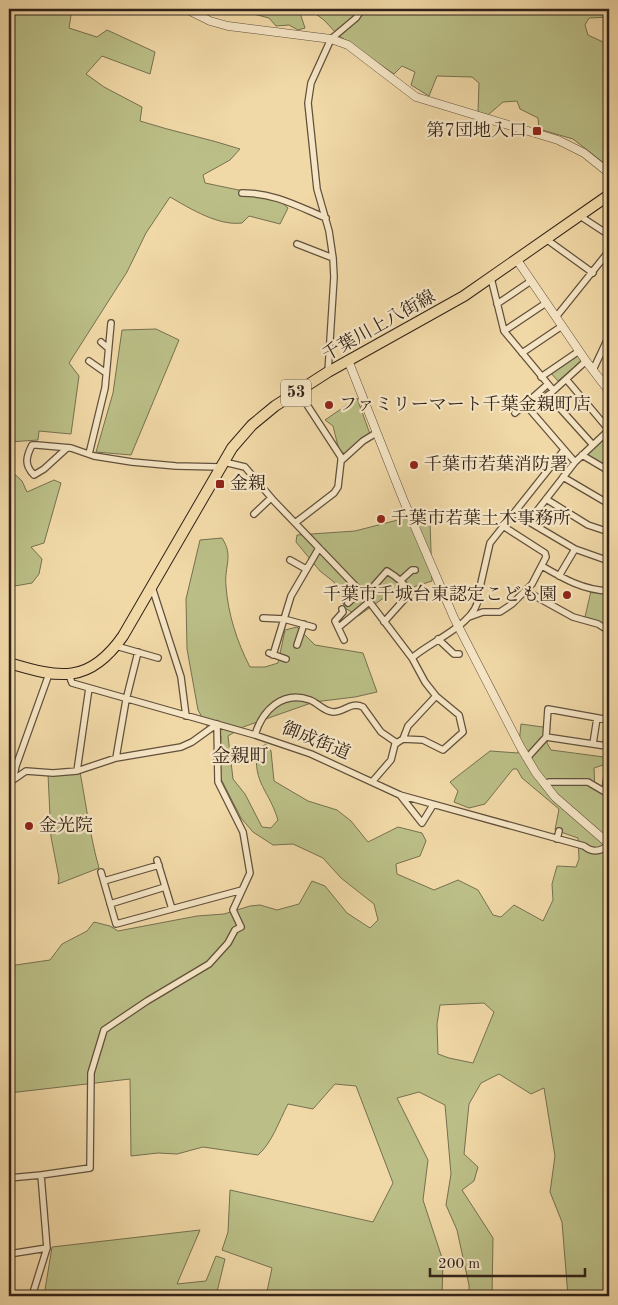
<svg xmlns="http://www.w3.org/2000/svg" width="618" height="1305" font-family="'Old Standard TT','Noto Serif JP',serif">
  <rect width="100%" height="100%" fill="#f1d9a7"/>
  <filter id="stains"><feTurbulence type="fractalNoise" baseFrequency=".004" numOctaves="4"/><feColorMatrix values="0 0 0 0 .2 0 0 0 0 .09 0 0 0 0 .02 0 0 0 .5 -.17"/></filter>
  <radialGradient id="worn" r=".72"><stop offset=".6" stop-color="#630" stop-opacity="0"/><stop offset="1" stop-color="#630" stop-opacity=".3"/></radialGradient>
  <path fill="#bbbf87" stroke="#767050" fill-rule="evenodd" d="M9,9H72L69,28L97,37L107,30L155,52L150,74L102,56L86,74L104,87L142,107L140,121C174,132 207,138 240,149L230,160L203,175L205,183L277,198L288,208L280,224L249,216L242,223C218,226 191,209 170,197L146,233L127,272L69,363L79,376L71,434L39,431L38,440L9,442Z
    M241,9H267L274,12L280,9H305L300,13L305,28L298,30L289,25L276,26L269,18L242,11Z
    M309,9H609V17L589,18L585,25L588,35L603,42H609V167L573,139L539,129L538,118L520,109L517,101L503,102L488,115L478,112L479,83L472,77L437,76L429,96L411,85L415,72L402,66L394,74L338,35L324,20Z
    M156,329L179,340L131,455L96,452L113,393L122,330Z
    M578,355L581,361L558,381L550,372Z
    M357,398L370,434L345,454L339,450L333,426L325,420Z
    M609,434V469L588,457L587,454Z
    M9,469L22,481L27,492L54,480L61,483L44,543L31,547L42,559L39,574L32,583L9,587Z
    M421,514L430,521L432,581L388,595L358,616L345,608L334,582L320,571L296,542L297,535L355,531Z
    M222,538C234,556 224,566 226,586C228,614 237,642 250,667H265L278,663L285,630L297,627L315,645L363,653L377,692L355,697L314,702L243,727L228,736L233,779L245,794L262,827L271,828L278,820C269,790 253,784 257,750L266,744L271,751L274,781L308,801L337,810L351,821L368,842L398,827L422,833L426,841L420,856L396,864L397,874L434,890L458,880L478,890L493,915L501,917L514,905L543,921L553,900L552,884L557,866L576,867L579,859L578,838L555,830L559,809L522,778L517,769H513L485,804L469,808L454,802L458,791L450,782L490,751L518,753L521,724L550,728L547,743L551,750L604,757L609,749V763L594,768L595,790L609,796V1296H568L562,1222L550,1192L555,1156L544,1088L531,1094L499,1074L481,1083L469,1104L464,1154L478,1167L474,1181L462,1190L493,1238L492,1296H469V1285L457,1230L446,1205L451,1174L445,1105L419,1092L397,1098L428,1160L423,1200L443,1261L442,1296H266L272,1268L222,1250L228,1232L230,1190L373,1222L393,1183L356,1086L335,1084L313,1109L288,1104C279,1121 272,1143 258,1155L203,1147L177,1154L158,1153L131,1156L130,1079L9,1093V966L50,960L62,944L87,931L94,922L110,926L118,931L197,916L224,914L250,906L260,905L277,910L299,904L312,881L325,886L347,913L370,928L378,920L374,904L341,878L323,858L293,844L273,845L253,832L241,818L219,775L221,736L209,730L198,710L187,649L186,599L200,540ZM484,1003L494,1012L473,1063L449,1058L438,1054L437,1024L440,1005Z
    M591,591L609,593V629L597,621L585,617Z
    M80,772C86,804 90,836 99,868L58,884L59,878L51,837L48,774Z
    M200,1230L177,1284L206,1281L216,1256L225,1259L216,1296H44L52,1247Z"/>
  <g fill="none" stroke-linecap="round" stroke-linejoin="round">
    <defs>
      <path id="minor" d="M242,193C275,193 297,206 326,218
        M580,216L609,235
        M546,239L593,273
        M297,244L333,258
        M491,278L504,331L553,390
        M497,304L531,281
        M556,317L609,251
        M504,331L546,303
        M101,342L108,348
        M522,353L562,326
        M89,361L106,373
        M593,370L609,336
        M328,372L334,277L333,258L329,231L317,189L308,103L311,83L331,39L356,18L362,9
        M541,377L579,351
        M566,379L609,430
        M298,391L341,457V461
        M548,395L593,445
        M515,413L548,384
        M67,448L44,469L34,475C24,465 26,457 32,445H37L71,448L94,456L132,462L176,466L221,467
        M89,454L105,388L111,323
        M582,455L609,471
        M224,462L245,467L274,501L365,596L412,658L425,682L436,696L459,715L463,732L443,750L423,740L403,739
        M575,462L531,411L586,361
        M563,477L609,504
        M546,499L588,525L609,532
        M514,513L575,549L609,561
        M254,514L271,498
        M529,521L575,462L609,430
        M295,523L334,493L338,487L341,461L363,441L376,433
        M290,560L306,569
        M542,566C564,579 583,590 609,591
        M559,576L575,549
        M401,580L412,570H415
        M152,587L181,677L186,716
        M526,591L573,617L598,624L609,631
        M365,596L387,571C397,577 405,583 410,593L384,622
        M348,603L360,592
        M342,609L343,612L335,621L344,640
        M469,617L483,612H500L512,604L532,584L546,557L545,553L503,526
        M263,618L284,619L313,627
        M339,627L369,602
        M438,639L454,654H459
        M297,645L304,624
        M116,646L158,658
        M269,653L286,659
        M273,655L291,596L319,548
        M412,658C429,642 480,622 478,596L490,543L564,450
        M69,675L72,683L255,735L311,754L400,795L584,846C593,853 601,852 609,844
        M255,735C262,711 282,690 310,700C318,703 323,711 333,712C345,712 351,701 363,707L381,732L397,743
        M546,737L606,746L608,731
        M593,744L597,718
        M116,758L126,700L138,652
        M527,758L546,737L548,709L609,720
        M77,771L89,688
        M13,780L26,771L53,773L77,771L116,758L181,747L192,742L217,724
        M372,782L391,760L395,744L403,739L408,726L436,696
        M9,784L13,780L16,766L49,674
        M545,785L549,782H588L605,792L609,760
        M400,795L422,823L433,805
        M557,839L559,831
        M157,860L172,909
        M101,872L116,924L242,890
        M104,881L159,865
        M110,904L165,887
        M9,1178L41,1175
        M9,1254L47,1248
        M32,1296L47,1248L41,1175L90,1168L91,1073L104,1030L147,1001L209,964L228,943L235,930L241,927L233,910L250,873L243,832L218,782L217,724"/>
      <path id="tertiary" d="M186,9L210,21L228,26L331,39L348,45L416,97L558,140L584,153L609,173
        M517,260L586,361L609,391
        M348,360L403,499L454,618L521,748L536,773L555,797L609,844"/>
      <path id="primary" d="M9,663C59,678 89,685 123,636L232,448L252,425L275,406L328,372L464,296L609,195"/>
    </defs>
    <use href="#minor" stroke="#61503c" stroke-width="8"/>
    <use href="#tertiary" stroke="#61503c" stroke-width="9"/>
    <use href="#primary" stroke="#312219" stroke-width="12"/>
    <use href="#minor" stroke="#f6e6c6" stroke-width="5.5"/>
    <use href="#tertiary" stroke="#f6e6c6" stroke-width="8"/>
    <use href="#primary" stroke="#f1d9a7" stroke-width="10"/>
  </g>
  <g fill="#8f2418" stroke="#f6e6c6" stroke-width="2">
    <rect x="532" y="126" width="10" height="10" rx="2.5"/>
    <circle cx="329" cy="405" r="5"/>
    <circle cx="414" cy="465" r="5"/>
    <rect x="215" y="479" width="10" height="10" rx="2.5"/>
    <circle cx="381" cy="519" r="5"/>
    <circle cx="567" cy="595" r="5"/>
    <circle cx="29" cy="826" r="5"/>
  </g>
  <g text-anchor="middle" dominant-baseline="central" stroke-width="4.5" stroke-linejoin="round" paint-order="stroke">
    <rect fill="#f6e6c6" stroke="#6c5d4d" stroke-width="1" x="281" y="379.5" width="30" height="27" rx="4"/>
    <g font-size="16" font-weight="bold" fill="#312219">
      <text x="296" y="393">53</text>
    </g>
    <g font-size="18" fill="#312219" stroke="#f6e6c6" text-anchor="start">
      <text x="527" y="131" text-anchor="end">第7団地入口</text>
      <text x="339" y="405">ファミリーマート千葉金親町店</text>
      <text x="424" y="465">千葉市若葉消防署</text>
      <text x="230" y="484">金親</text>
      <text x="391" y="519">千葉市若葉土木事務所</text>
      <text x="557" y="595" text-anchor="end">千葉市千城台東認定こども園</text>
      <text x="39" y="826">金光院</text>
    </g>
    <g font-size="18" fill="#312219" stroke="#f6e6c6">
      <text transform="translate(379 326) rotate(-29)">千葉川上八街線</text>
      <text transform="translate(316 741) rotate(22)">御成街道</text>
    </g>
    <g font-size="19" fill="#312219" stroke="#f6e6c6">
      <text x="240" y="757">金親町</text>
    </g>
  </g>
  <rect width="618" height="1305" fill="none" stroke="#f1d9a7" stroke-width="30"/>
  <rect x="10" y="10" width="598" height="1285" fill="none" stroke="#312219" stroke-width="2.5"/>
  <rect x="15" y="15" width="588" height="1275" fill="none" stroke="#312219"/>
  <path d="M430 1268v8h155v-8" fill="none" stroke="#312219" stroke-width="2.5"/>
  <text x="438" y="1268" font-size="15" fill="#312219" stroke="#f6e6c6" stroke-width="4" paint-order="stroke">200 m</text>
  <rect width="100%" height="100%" filter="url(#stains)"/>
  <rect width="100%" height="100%" fill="url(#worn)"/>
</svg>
